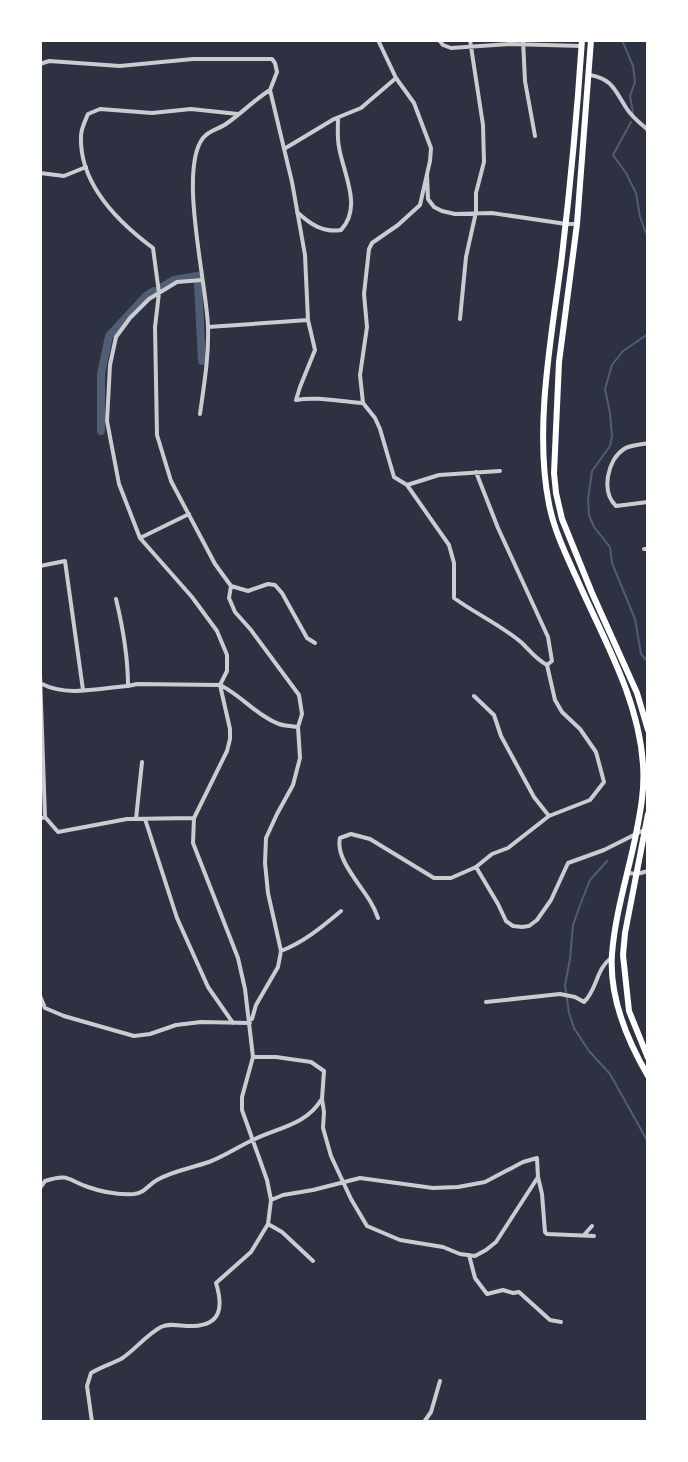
<svg xmlns="http://www.w3.org/2000/svg" width="688" height="1462" font-family="'Work Sans',sans-serif">
  <rect width="100%" height="100%" fill="#2d3142"/>
  <g fill="none" stroke-linecap="round" stroke-linejoin="round">
    <path stroke="#4f5d75" stroke-width="2" d="M622,40L633,66L635,82L630,96L633,113
      M631,122L613,155L626,173L636,193L640,217L648,238
      M648,334L623,351L612,365L605,389L610,413L612,436L610,446L592,471L588,500L589,515L594,527L610,547L612,563L635,619L641,654L648,662
      M607,861L590,880L579,908L573,925L570,959L565,985L569,1013L574,1028L589,1051L610,1074L648,1142"/>
    <path stroke="#4f5d75" stroke-width="8" d="M198,284L202,361
      M162,287L174,280L197,276V278
      M101,431V374L109,336L146,296L154,291"/>
    <path stroke="#caccd0" stroke-width="4" d="M378,40L396,78L414,103L431,148L430,161L420,205L398,225L372,243L369,249L364,294L367,327L360,375L363,403L375,418L380,429L394,477L407,485L439,475L500,471
      M439,40L443,45L451,48L510,44L582,46
      M523,40L525,81L535,136
      M40,64L49,61L120,66L193,59H272L275,63L277,72L270,90L292,182L305,255L308,320L315,350L300,387L296,400C318,396 340,402 363,403
      M590,75C613,79 615,91 627,109C632,117 640,123 648,130
      M238,114L191,109L152,113L100,109L88,114C85,121 81,129 81,136C79,184 118,222 153,248L159,293L155,327L157,435L171,481L215,564L231,586L248,591L268,584L275,585L282,593L307,638L315,643
      M284,149L334,119L361,108L396,78
      M40,173L64,176L86,167
      M427,174L428,199L434,207L442,211L455,214L492,213L566,224H577
      M297,212C310,224 323,233 341,230C363,207 343,173 339,147C337,138 338,127 338,118
      M460,319L466,257L476,212V193L484,162L483,125L470,40
      M208,327L308,320
      M200,414C204,385 209,356 208,327C207,285 178,170 203,138C209,130 219,129 226,124C242,113 254,100 270,90
      M648,443C640,445 630,445 624,449C607,460 601,492 616,506L648,502
      M407,485L449,545L454,563V598C476,614 501,625 522,643C530,651 537,660 547,665
      M140,538L189,514
      M644,549H648
      M40,566L65,561L83,690
      M231,586L229,598L235,612L251,630L299,695L302,714L298,727L300,758L293,785L277,814L266,838L265,863L268,893L281,951L278,967L256,1005L252,1019
      M116,599C123,628 128,656 128,686
      M40,674L45,817L40,819
      M42,684C67,697 101,688 128,686L137,684L220,685C241,695 257,716 279,724C285,726 292,726 298,727
      M474,696L494,715L501,736L514,760L534,797L549,816
      M45,817L58,832L127,819L194,818
      M136,819L142,762
      M145,819L177,918L208,987L233,1023
      M476,867L498,904L506,921L513,926L522,927L529,926L537,920L551,900L568,863L604,850L644,830
      M628,873L637,874L648,871
      M378,918C376,912 373,906 370,901C360,884 335,858 340,838L351,834L370,839L434,878H451L476,867L492,854L508,848L549,816L590,800L604,782L596,752L580,729L562,712L555,700L547,665L552,661L548,637L498,528L476,472
      M281,951C304,942 322,927 341,911
      M40,996L45,1008L64,1016L134,1036L150,1034L176,1025L201,1022L250,1023
      M486,1002L560,994L575,997L584,1002C597,990 596,969 611,958
      M253,1057H276L311,1062L324,1071L322,1099L324,1112L323,1128L331,1156L351,1199L367,1226L400,1240L443,1247L460,1254L475,1256L486,1250L496,1242L538,1177L537,1158L523,1162L485,1182L458,1187L433,1188L360,1178L313,1190L283,1195L271,1200
      M538,1177L542,1194L545,1232L547,1234L594,1236
      M40,1188L45,1181C70,1173 67,1180 88,1187C102,1192 119,1195 134,1194C145,1193 148,1185 157,1180C172,1171 192,1168 209,1162C225,1156 239,1146 255,1139C278,1128 307,1124 321,1100
      M268,1224L282,1232L313,1261
      M584,1235L592,1226
      M469,1255L475,1278L487,1294L503,1290L513,1293L519,1292L550,1320L561,1322
      M92,1422L87,1386L91,1373C101,1367 111,1364 121,1359C135,1350 146,1335 161,1327C170,1322 183,1327 193,1326C222,1325 223,1306 216,1283L251,1252L268,1224L271,1200L267,1180L242,1110V1097L253,1057L245,989L238,958L193,843L194,818L227,751L230,739V729L220,685L227,671V655L217,631L192,597L140,538L119,484L107,421L110,365L116,337L130,318L149,299L177,282L202,280
      M424,1422L431,1412L440,1381"/>
    <path stroke="#fff" stroke-width="6" d="M582,40C577,115 570,190 561,264C551,339 534,430 549,504C554,530 566,555 577,579C603,638 639,699 643,765C645,790 640,814 635,839C627,877 615,915 612,954C609,997 627,1040 648,1076
      M591,40L577,224L559,362L554,473L556,493L562,519L592,593L637,693L648,730
      M648,814L625,933L623,955L629,1011L648,1058"/>
  </g>
  <rect width="688" height="1462" fill="none" stroke="#ffffff" stroke-width="84"/>
</svg>
